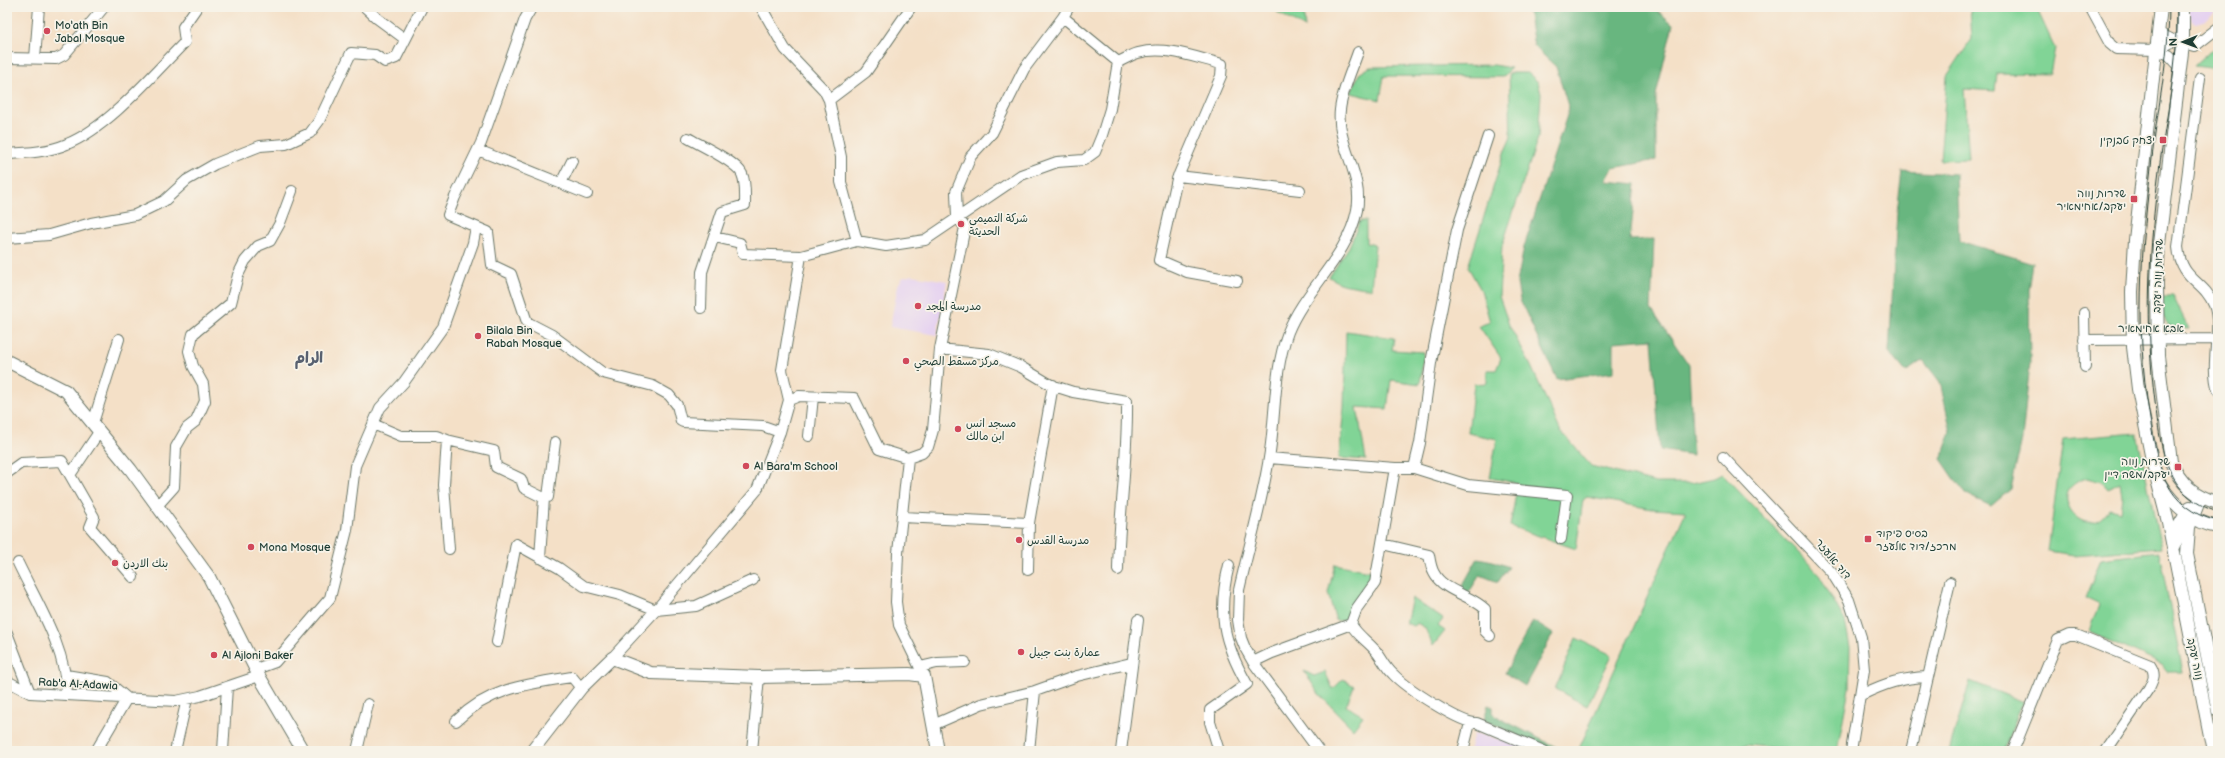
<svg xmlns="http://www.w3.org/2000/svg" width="2225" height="758" font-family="'Balsamiq Sans','Playpen Sans Arabic','Playpen Sans Hebrew',sans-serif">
  <rect width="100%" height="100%" fill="#f7f3e8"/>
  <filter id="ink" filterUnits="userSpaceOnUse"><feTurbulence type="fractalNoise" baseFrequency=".025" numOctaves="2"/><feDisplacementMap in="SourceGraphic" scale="8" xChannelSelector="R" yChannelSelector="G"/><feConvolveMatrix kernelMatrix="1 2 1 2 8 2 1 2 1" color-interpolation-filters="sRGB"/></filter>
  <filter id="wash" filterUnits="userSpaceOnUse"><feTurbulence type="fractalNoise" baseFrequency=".012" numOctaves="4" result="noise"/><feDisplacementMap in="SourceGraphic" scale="16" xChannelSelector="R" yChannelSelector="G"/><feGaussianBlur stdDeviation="0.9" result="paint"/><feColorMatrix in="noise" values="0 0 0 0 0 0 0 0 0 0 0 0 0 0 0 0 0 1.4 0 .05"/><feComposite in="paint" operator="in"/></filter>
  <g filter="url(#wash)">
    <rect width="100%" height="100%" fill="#f4e0c7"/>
    <path fill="#e6d3f0" d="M2188,7H2218V9L2206,20L2196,23L2192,22Z
      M912,275L947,281L937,335L890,327L898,285L902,278Z
      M1474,733L1548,751H1469Z"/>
    <path fill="#81d496" stroke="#508865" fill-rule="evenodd" d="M1274,7H1303L1305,28L1277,12Z
      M1970,7H2036L2055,48L2050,74L1997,73L1995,91L1964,89L1969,159L1940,160L1947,76L1972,39Z
      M2218,44V69L2194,66Z
      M1493,65L1511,68L1503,77L1384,76L1380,100L1351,93L1359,74L1370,67Z
      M1509,73H1528L1538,82L1541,94L1538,138L1502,246L1499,296L1509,325L1531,366L1560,430L1591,466L1656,483H1692L1714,478L1722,474L1818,573L1845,621L1850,648L1849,688L1837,751H1800L1748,745L1712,747L1684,751H1578L1686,511L1652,509L1587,497L1583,500L1576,549L1510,526L1518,483L1490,478L1497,439L1468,433L1474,384L1487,383V370H1496L1501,358L1479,326L1490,322L1481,290L1468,267L1504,153L1511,137Z
      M1360,221H1366V243L1375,245L1371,289L1342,284L1329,277L1349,247Z
      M2162,296H2173L2189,329C2160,327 2163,322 2162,296Z
      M1346,331L1394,338L1392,350L1424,352L1420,384L1391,380L1387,409L1357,407L1366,460L1339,458L1344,406Z
      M2137,433L2161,548L2074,555L2048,551L2063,439ZM2087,478L2101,482L2107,489L2120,483L2122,496L2120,511L2109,508C2087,549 2040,490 2087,478Z
      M2159,552L2183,672H2167L2161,664L2090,632L2100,605L2085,598L2101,559Z
      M1335,564L1374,572L1347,620L1336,621L1328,593Z
      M1412,598L1443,619L1438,626L1445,631L1433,646L1425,628L1417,623L1413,626L1406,623Z
      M1576,638L1612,655L1587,706L1555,689Z
      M1304,671L1314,676L1325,672L1333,689L1343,679L1354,686L1346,706L1363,716L1353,729L1319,694Z
      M1970,681L2023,702L2003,751H1949Z"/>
    <path fill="#68b67f" stroke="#447a5a" d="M1530,7H1653L1673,24L1656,95V160L1613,168L1606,181L1636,184L1630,240L1654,239L1651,309L1689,365L1693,455L1660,450L1652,339L1614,342V372L1557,379L1520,300L1517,283L1524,247L1569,109L1556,67L1534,46L1528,9Z
      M1902,171L1956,174L1959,241L2033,263L2029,291L2030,363L2022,439L2011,489L1991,506L1965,494L1941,459L1951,432L1940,382L1923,360L1906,372L1889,352L1897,212Z
      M1478,558L1493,561L1509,567L1498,582L1480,575L1468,594L1460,590Z
      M1533,621L1553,634L1525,686L1505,673Z
      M1488,705L1493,707V713L1501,719L1564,751H1552L1484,720Z"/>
  </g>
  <g filter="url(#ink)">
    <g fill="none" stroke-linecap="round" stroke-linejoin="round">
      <defs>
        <path id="minor" d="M365,7L378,19L405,39
          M532,7L525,19L481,143L455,197L448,215L488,232L492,265L511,274L527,322L552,335L603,373L653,386L669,395L677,405L681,421L683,422L763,426L780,432
          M761,7L785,49L824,90L829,100L841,157V182L857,241
          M2090,7L2110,44L2116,49L2157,50L2183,36
          M2159,33L2175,41L2195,46L2218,28
          M2157,50L2169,55L2180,67
          M7,58L56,59L64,55L104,7
          M35,58L39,7
          M1118,62C1125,59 1131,55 1138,53C1165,45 1196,58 1222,64L1221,76L1177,179L1159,260L1187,272L1237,281
          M2200,78L2178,247C2181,281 2204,280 2214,305C2223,329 2209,363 2218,390
          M829,100L866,72L911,7
          M688,138C700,145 737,162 742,174C746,183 745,195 745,205L722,212L702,272L701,308
          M478,150L587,194
          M7,154C27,153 49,152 67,144C109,127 152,75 185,42L183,27L197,7
          M1178,176L1300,190
          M561,183L572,161
          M715,237L740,243L743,254L801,256L857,241L886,246L925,240L1021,175L1057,162L1084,160L1095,152L1102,135L1110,109L1118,62L1063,17
          M7,238L49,235L91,223L135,215L164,201L187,180L215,164L260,146L286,144L310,133L319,121L351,53L375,55L385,62L396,58L422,7
          M2084,313L2085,367
          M2084,340L2218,339
          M940,349L989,354L1021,367L1051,385L1073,392L1127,401C1128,458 1119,514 1118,570
          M789,400L799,396L854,398L879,449L908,458
          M93,423L119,339
          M373,424L401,436H436L447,440L444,485L449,549
          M809,436L813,397
          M447,440L494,451L496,467L521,479L524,488L544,498
          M1723,457L1832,573L1849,600L1861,637L1864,670L1851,751
          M1269,458L1395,468
          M1414,468L1468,485L1567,495L1561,539
          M7,473L21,463L62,461L94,517L90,527L133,577
          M70,475L99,432
          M157,506L174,487L176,447L187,428L196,421L205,401L203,384L193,366L189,351L193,334L231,303L238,275L245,261L258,246L270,241L280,223L292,191
          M902,517L1029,523
          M1383,544L1429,555C1430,561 1431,568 1434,573C1443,591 1471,595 1485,609V631L1490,636
          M540,558L544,498L548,497L555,442
          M18,563C38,605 66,648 67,695
          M1028,570L1029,523L1053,385
          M1351,624C1357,635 1366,640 1374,649C1381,656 1385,667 1393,674C1405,687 1461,724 1477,723L1544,751
          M7,633L30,693
          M497,642L516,544L559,568L584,586L620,595L656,610L696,606L753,580
          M612,658L656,610L757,490L780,432L789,400L782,370L801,256
          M1253,662L1272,653L1351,624L1357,608L1375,583L1395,468H1414L1420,443L1431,363L1457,230L1488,136
          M920,667L937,663L965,662
          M256,669L275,662L330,598L347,530L355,466L380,408L404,382L443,327L473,243L476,227
          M66,675L108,682L127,698
          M924,676L899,625L896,602L898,553L908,458L922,453L928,447L933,430L940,349L965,227L957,217L956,192L971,156L992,133L1024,69L1063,17L1069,7
          M7,681L30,693L176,701L200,696L259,676
          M1861,695C1886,683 1901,678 1928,677
          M456,721C490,688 527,684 572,677L581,688
          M933,725L981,704L1035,691
          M96,751L127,698
          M175,751L187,699
          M223,751L227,687
          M357,751L368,704
          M752,751L759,677
          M1029,751L1035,691L1077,676L1131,663
          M1121,751L1138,620
          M1219,751L1210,722V710L1247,684C1223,642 1217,613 1229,565
          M1319,751L1253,662L1245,648L1241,638L1238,620L1239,590C1249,546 1262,502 1269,458C1276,417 1273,372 1288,332C1305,289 1348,257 1357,210C1364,175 1336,144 1340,110C1342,90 1352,70 1358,52
          M1463,751L1470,723
          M1911,751L1950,582
          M2013,751L2058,640L2069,635H2076L2150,665C2156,674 2154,678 2149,688L2106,751"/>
        <path id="tertiary" d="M2161,7L2135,240L2132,292L2133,347L2138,389L2152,460L2168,522L2213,751
          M2183,7V44L2159,244L2157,283L2158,356L2171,462C2180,484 2195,496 2218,503
          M7,361L66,391L131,470L209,577L259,676L303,751
          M2161,485C2174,506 2194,523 2218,527
          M2201,496L2189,527L2187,554L2218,711
          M2175,545L2180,524L2190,507
          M532,751L581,688L612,658L651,673L759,677L909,674L924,676L938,751"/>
      </defs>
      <use href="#minor" stroke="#6a7667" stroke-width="12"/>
      <use href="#tertiary" stroke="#6a7667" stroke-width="14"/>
      <use href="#minor" stroke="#fff" stroke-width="10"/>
      <use href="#tertiary" stroke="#fff" stroke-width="12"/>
      <path stroke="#1f3d34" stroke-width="1" d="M2169,7C2169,49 2161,92 2155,133C2143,234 2133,317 2150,419C2158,465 2164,509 2218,521
        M2177,7C2179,61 2166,116 2159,170C2149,248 2145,324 2155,402C2161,449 2165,496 2218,512"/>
    </g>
  </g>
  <g fill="#d1495b" stroke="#f7f3e8" stroke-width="1.5">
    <circle cx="47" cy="31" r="4"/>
    <rect x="2159" y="136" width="8" height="8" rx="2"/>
    <rect x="2130" y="195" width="8" height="8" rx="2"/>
    <circle cx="961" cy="224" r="4"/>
    <circle cx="918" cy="306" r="4"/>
    <circle cx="478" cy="336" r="4"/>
    <circle cx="906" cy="361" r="4"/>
    <circle cx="958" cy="429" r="4"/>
    <circle cx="746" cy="466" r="4"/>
    <rect x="2174" y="463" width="8" height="8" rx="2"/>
    <rect x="1864" y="535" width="8" height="8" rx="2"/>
    <circle cx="1019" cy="540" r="4"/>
    <circle cx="251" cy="547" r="4"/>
    <circle cx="115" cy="563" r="4"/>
    <circle cx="1021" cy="652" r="4"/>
    <circle cx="214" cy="655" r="4"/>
  </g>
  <g text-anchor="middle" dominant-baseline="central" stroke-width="3.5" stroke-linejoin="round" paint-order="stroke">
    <g font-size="11" fill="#1f3d34" stroke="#f7f3e8" text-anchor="start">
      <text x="55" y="25">Mo'ath Bin<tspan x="55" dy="13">Jabal Mosque</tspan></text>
      <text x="2155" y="140" text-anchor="end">יצחק טבנקין</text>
      <text x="2126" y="193" text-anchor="end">שדרות נווה<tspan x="2126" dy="13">יעקב/אחימאיר</tspan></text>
      <text x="969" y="218">شركة التميمي<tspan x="969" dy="13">الحديثة</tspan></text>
      <text x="926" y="306">مدرسة المجد</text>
      <text x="486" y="330">Bilala Bin<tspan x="486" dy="13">Rabah Mosque</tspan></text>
      <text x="914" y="361">مركز مسقط الصحي</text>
      <text x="966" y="423">مسجد انس<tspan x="966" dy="13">ابن مالك</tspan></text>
      <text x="2170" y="461" text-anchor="end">שדרות נווה<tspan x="2170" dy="13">יעקב/משה דיין</tspan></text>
      <text x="754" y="466">Al Bara'm School</text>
      <text x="1876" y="533">בסיס פיקוד<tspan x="1876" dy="13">מרכז/דוד אלעזר</tspan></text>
      <text x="1027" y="540">مدرسة القدس</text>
      <text x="259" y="547">Mona Mosque</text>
      <text x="123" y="563">بنك الاردن</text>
      <text x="1029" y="652">عمارة بنت جبيل</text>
      <text x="222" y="655">Al Ajloni Baker</text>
    </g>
    <g font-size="11" fill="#1f3d34" stroke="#f7f3e8">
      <text transform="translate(2158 276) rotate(-88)">שדרות נווה יעקב</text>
      <text x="2151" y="328">אבא אחימאיר</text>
      <text transform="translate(1833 559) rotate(50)">דוד אלעזר</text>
      <text transform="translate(2195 659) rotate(78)">נווה יעקב</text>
      <text transform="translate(78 684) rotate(3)">Rab'a Al-Adawia</text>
    </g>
    <g font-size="15" font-weight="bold" fill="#586170" stroke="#f7f3e8">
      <text x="309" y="358">الرام</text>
    </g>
  </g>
  <rect width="2225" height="758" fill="none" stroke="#f7f3e8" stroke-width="24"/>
  <g transform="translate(2183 42) rotate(269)" stroke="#f7f3e8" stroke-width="3" paint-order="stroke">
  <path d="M0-3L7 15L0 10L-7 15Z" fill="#1f3d34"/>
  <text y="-6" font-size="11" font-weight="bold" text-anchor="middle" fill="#1f3d34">N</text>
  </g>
</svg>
